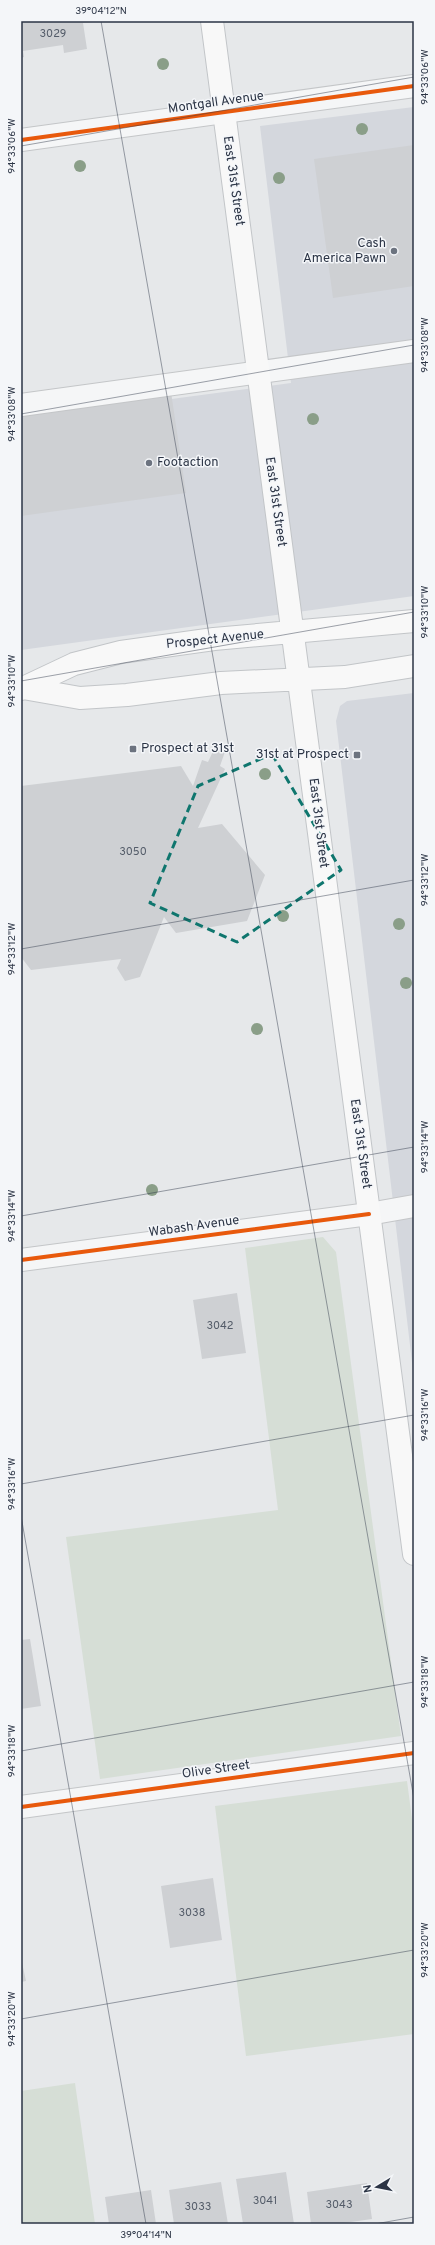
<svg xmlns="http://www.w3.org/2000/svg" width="435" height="2245" font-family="Overpass,sans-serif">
  <rect width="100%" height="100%" fill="#e6e8ea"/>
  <path fill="#d4d7dd" d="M414,107V596L21,650V419L291,383L260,126Z
    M414,693V1379L336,721L340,706L347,701Z"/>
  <path fill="#d6ded6" d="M323,1237L336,1252L401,1736L100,1779L66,1537L278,1510L245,1248Z
    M407,1781L414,1834V2034L246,2056L215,1806Z
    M75,2083L95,2224H21V2091Z"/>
  <path fill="#ced0d3" d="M21,21H93V22L83,23L87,49L64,53L63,45L23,51L24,57L21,58Z
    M414,145V286L333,298L314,159Z
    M171,392L186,493L21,516V413Z
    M217,743L227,746L220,766L225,769L198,828L222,824L265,875L247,921L176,933L164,917L140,977L125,981L117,968L121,959L31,970L21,957V786L181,766L193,786L202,760L208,762Z
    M237,1293L246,1353L202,1359L193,1300Z
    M30,1639L41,1706L21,1709V1640Z
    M213,1878L222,1940L170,1948L161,1886Z
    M21,1958L26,1981L21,1982Z
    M286,2172L294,2224H243L236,2179Z
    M221,2182L228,2224H174L169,2190Z
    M367,2183L372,2219L337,2224H311L307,2192Z
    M151,2190L156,2224H109L105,2197Z"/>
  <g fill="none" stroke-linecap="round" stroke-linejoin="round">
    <defs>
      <path id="minor" d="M21,140L414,86
        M21,405L414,351
        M21,1260L369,1214L414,1206
        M21,1807L414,1753"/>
      <path id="major" d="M212,21L414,1554
        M23,688L80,698L127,695L221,683L345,677L414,666
        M21,689L74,664L121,652L214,639L414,621"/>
    </defs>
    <use href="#minor" stroke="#c4c6c8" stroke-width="24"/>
    <use href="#major" stroke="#c2c5c8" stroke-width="24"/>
    <use href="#minor" stroke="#f5f6f7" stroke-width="22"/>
    <use href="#major" stroke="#f8f8f8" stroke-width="22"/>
    <defs>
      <path id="cycleway" d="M21,140L414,86
        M21,1260L369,1214
        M21,1807L414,1753"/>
    </defs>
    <use href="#cycleway" stroke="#f4f6f9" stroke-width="6"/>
    <use href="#cycleway" stroke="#e8590c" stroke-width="4"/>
  </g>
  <g fill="#8a9e88">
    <circle cx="163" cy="64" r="6"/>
    <circle cx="362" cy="129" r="6"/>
    <circle cx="80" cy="166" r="6"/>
    <circle cx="279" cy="178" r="6"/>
    <circle cx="313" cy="419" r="6"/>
    <circle cx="265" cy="774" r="6"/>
    <circle cx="283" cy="916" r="6"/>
    <circle cx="399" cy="924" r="6"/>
    <circle cx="406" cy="983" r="6"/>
    <circle cx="257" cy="1029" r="6"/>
    <circle cx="152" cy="1190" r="6"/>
  </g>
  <path fill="none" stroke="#0f766e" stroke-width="3" stroke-dasharray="8 5" stroke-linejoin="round" d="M272,754L341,870L237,942L150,903L198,786Z"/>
  <path fill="none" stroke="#2b3445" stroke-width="1" stroke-opacity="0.45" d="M101,21L414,1799M21,146L414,77M21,414L414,345M21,681L414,612M21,949L414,880M21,1216L414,1147M21,1484L414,1415M21,1516L146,2224M21,1751L414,1682M21,2019L414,1950M375,2224L414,2217"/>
  <g fill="#6c737f" stroke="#f4f6f9" stroke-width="1.5">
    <circle cx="394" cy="251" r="4"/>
    <circle cx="149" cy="463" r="4"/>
    <rect x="129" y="745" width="8" height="8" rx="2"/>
    <rect x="353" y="751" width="8" height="8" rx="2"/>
  </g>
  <g text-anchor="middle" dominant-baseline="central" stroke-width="3" stroke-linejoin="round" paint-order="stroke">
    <g font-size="11" fill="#545c69">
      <text x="53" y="34">3029</text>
      <text x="133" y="852">3050</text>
      <text x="220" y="1326">3042</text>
      <text x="192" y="1913">3038</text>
      <text x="265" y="2201">3041</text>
      <text x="339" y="2205">3043</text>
      <text x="198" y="2207">3033</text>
    </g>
    <g font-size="13" fill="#2b3445" stroke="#f4f6f9">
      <text transform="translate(216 103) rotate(-8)">Montgall Avenue</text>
      <text transform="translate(233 181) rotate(82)">East 31st Street</text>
      <text transform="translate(275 502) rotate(82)">East 31st Street</text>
      <text transform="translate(215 640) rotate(-6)">Prospect Avenue</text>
      <text transform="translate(318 823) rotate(83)">East 31st Street</text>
      <text transform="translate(360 1144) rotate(82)">East 31st Street</text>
      <text transform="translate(194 1227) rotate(-8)">Wabash Avenue</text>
      <text transform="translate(216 1770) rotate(-8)">Olive Street</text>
    </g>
    <g font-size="13" fill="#2b3445" stroke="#f4f6f9" text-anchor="end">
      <text x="386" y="244">Cash<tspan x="386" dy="15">America Pawn</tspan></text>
      <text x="157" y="463" text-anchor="start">Footaction</text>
      <text x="141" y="749" text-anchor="start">Prospect at 31st</text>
      <text x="349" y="755">31st at Prospect</text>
    </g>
  </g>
  <rect width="435" height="2245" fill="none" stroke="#f4f6f9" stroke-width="44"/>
  <g transform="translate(377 2187) rotate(260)" stroke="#f4f6f9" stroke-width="3" paint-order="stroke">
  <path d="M0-3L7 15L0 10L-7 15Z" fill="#2b3445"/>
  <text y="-6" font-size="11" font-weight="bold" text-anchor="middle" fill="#2b3445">N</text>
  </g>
  <rect x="22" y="22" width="391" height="2201" fill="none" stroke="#2b3445" stroke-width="1.5"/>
  <g font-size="10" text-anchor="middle" fill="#2b3445">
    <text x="101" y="14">39°04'12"N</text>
    <text transform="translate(424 77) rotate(-90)" y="4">94°33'06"W</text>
    <text transform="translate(11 146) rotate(-90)" y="4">94°33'06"W</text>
    <text transform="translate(424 345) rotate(-90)" y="4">94°33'08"W</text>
    <text transform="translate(11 414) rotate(-90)" y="4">94°33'08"W</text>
    <text transform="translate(424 612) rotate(-90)" y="4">94°33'10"W</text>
    <text transform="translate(11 681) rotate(-90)" y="4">94°33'10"W</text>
    <text transform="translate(424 880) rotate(-90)" y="4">94°33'12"W</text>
    <text transform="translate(11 949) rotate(-90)" y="4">94°33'12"W</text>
    <text transform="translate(424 1147) rotate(-90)" y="4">94°33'14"W</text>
    <text transform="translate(11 1216) rotate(-90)" y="4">94°33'14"W</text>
    <text transform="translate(424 1415) rotate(-90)" y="4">94°33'16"W</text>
    <text transform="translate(11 1484) rotate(-90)" y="4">94°33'16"W</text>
    <text transform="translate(424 1682) rotate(-90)" y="4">94°33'18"W</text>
    <text transform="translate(11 1751) rotate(-90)" y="4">94°33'18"W</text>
    <text transform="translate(424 1950) rotate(-90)" y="4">94°33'20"W</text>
    <text transform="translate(11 2019) rotate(-90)" y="4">94°33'20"W</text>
    <text x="146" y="2238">39°04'14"N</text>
  </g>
</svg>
